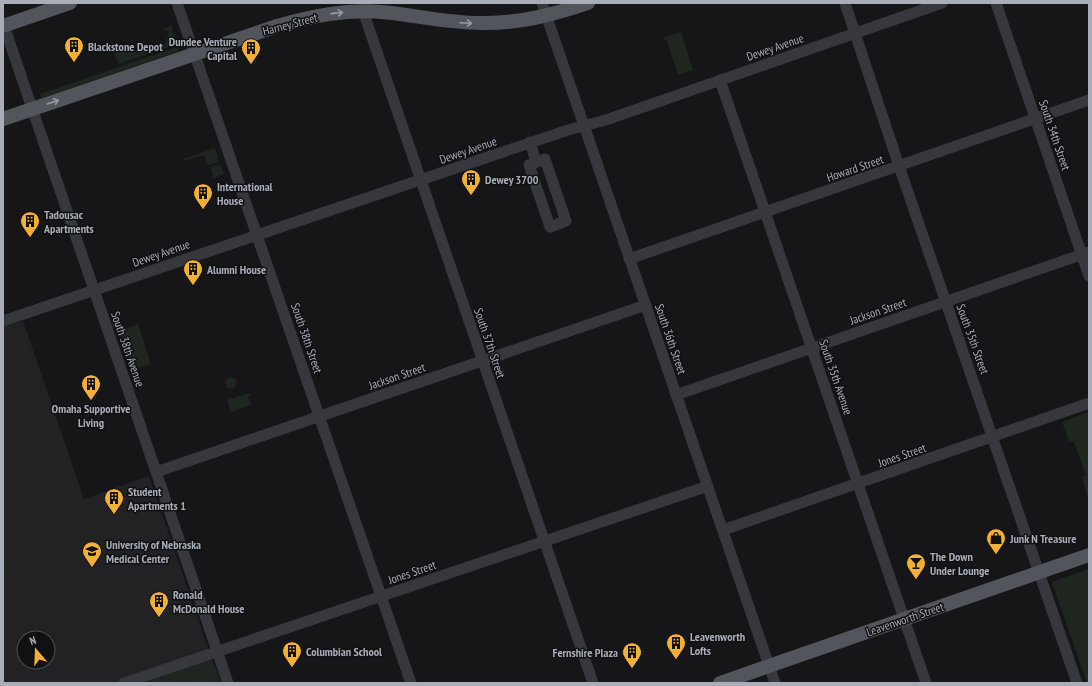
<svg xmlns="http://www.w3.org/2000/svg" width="1092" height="686" font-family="'PT Sans Narrow',sans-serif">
  <rect width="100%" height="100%" fill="#161618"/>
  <path fill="#222225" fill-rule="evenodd" d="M23,321L84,499L149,476L220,683H3V327ZM24,638H48V662H24Z"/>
  <path fill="#1e261f" d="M173,25L172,30L177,44L118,64L111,41C118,49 129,53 140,52C149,50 156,43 165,45L169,31L162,29Z
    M681,32L693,70L678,75L667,41L663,38Z
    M177,47L179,51L42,98L40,94Z
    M215,148L219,162L208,165L204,155L184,161L183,159Z
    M220,164L224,174L214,178L210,167Z
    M138,324L151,364L131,370L118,331Z
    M225.5 383a5.5 5.5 0 1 1 11 0a5.5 5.5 0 1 1-11 0Z
    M250,393L251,395L248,397L251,405L231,412L227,400Z
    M1089,412V503L1082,477L1086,475L1074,442L1069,441L1062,422Z
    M3,554L10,576L3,578Z
    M1089,569V683H1087L1052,582Z
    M205,662L206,665L160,680L162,676Z
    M214,665L215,666L221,683H217L211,667Z
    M207,667L210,668L215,683H187L185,680L175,683L173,678Z"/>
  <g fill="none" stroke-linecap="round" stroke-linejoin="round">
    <path stroke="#37383d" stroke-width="11" d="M177,3L411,683
      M542,3L775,683
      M845,3L899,166L1077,683
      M996,3L1089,276
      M363,11L593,683
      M3,23L228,683
      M720,80L926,683
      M530,142L536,162
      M545,159L566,221L550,227L529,165Z
      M629,259L1089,100
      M3,321L568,130L606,120L942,3
      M676,395L1089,252
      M156,472L646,305
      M723,530L1089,403
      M124,683L708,486"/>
    <path stroke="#53555c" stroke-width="14" d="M3,26L70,3
      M3,119L277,26C312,16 346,9 382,12C415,15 447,23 481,23C518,24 553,15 588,3
      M720,683L1089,555"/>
  </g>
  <defs><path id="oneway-shaft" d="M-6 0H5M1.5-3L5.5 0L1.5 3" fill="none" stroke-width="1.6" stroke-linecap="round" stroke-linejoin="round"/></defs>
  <g stroke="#979ba6">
    <use href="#oneway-shaft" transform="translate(337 13) rotate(-6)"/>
    <use href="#oneway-shaft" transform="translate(466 23) rotate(3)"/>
    <use href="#oneway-shaft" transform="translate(53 102) rotate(-19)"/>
  </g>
  <defs>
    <symbol id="building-pin" viewBox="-11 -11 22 30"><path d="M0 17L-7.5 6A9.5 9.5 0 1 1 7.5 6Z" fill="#f2b134" stroke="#111113"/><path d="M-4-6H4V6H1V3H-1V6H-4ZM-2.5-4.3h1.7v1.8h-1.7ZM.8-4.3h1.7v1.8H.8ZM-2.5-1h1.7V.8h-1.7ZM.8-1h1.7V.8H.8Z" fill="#111"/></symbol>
    <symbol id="shop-pin" viewBox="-11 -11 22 30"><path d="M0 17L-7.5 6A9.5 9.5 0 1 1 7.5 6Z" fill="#f2b134" stroke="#111113"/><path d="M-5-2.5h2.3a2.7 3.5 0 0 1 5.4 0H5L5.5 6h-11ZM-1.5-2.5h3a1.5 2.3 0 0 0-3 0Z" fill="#111"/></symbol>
    <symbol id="university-pin" viewBox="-11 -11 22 30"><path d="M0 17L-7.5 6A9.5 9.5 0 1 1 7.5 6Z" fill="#f2b134" stroke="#111113"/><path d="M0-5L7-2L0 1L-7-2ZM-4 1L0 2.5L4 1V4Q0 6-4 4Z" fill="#111"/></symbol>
    <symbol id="bar-pin" viewBox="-11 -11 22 30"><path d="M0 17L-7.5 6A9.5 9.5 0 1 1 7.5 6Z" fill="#f2b134" stroke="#111113"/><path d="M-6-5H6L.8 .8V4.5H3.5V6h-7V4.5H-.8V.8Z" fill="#111"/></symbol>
  </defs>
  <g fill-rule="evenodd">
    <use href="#building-pin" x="63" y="35" width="22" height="30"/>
    <use href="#building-pin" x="240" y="37" width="22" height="30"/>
    <use href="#building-pin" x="460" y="168" width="22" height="30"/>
    <use href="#building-pin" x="192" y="182" width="22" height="30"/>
    <use href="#building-pin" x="19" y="210" width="22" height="30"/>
    <use href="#building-pin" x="182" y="258" width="22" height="30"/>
    <use href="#building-pin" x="80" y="373" width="22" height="30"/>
    <use href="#building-pin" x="103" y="487" width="22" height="30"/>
    <use href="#shop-pin" x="985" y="527" width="22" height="30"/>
    <use href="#university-pin" x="81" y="540" width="22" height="30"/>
    <use href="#bar-pin" x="905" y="552" width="22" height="30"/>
    <use href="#building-pin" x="148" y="590" width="22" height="30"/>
    <use href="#building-pin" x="665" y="632" width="22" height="30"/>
    <use href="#building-pin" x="281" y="640" width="22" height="30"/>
    <use href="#building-pin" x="621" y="641" width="22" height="30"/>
  </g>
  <g text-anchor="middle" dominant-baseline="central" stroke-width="3" stroke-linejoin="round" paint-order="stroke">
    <g font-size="12" fill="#a8adb8" stroke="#111113">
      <text transform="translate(290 24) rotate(-15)">Harney Street</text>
      <text transform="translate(775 47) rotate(-19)">Dewey Avenue</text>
      <text transform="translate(1055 135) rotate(71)">South 34th Street</text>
      <text transform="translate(468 150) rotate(-19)">Dewey Avenue</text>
      <text transform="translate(855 168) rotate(-19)">Howard Street</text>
      <text transform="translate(161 253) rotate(-19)">Dewey Avenue</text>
      <text transform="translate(878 311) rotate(-19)">Jackson Street</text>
      <text transform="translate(307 338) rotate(71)">South 38th Street</text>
      <text transform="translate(671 339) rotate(71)">South 36th Street</text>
      <text transform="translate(973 339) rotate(70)">South 35th Street</text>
      <text transform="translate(490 343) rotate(71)">South 37th Street</text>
      <text transform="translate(128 349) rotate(71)">South 38th Avenue</text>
      <text transform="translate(397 376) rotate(-19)">Jackson Street</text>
      <text transform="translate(836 377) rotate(71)">South 35th Avenue</text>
      <text transform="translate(902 455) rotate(-19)">Jones Street</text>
      <text transform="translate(412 572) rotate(-19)">Jones Street</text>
      <text transform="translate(905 619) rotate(-19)">Leavenworth Street</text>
    </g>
    <g font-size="12" font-weight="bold" fill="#a8adb8" stroke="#111113" text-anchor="start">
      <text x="237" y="41" text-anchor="end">Dundee Venture<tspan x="237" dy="14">Capital</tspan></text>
      <text x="88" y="46">Blackstone Depot</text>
      <text x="485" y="179">Dewey 3700</text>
      <text x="217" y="186">International<tspan x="217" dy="14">House</tspan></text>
      <text x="44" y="214">Tadousac<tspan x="44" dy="14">Apartments</tspan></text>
      <text x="207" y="269">Alumni House</text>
      <text x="91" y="408" text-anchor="middle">Omaha Supportive<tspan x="91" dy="14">Living</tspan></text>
      <text x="128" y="491">Student<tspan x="128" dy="14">Apartments 1</tspan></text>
      <text x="1010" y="538">Junk N Treasure</text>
      <text x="106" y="544">University of Nebraska<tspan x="106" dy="14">Medical Center</tspan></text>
      <text x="930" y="556">The Down<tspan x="930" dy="14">Under Lounge</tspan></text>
      <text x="173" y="594">Ronald<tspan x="173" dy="14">McDonald House</tspan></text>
      <text x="690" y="636">Leavenworth<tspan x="690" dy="14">Lofts</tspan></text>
      <text x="306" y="651">Columbian School</text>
      <text x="618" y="652" text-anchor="end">Fernshire Plaza</text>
    </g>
  </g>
  <rect width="1092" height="686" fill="none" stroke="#a8adb8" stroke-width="8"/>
  <g transform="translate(36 650) rotate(341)"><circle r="19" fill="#111113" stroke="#4d4f55"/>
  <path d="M0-3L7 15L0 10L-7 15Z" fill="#f2b134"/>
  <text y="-6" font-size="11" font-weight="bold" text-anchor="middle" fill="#a8adb8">N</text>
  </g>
</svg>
